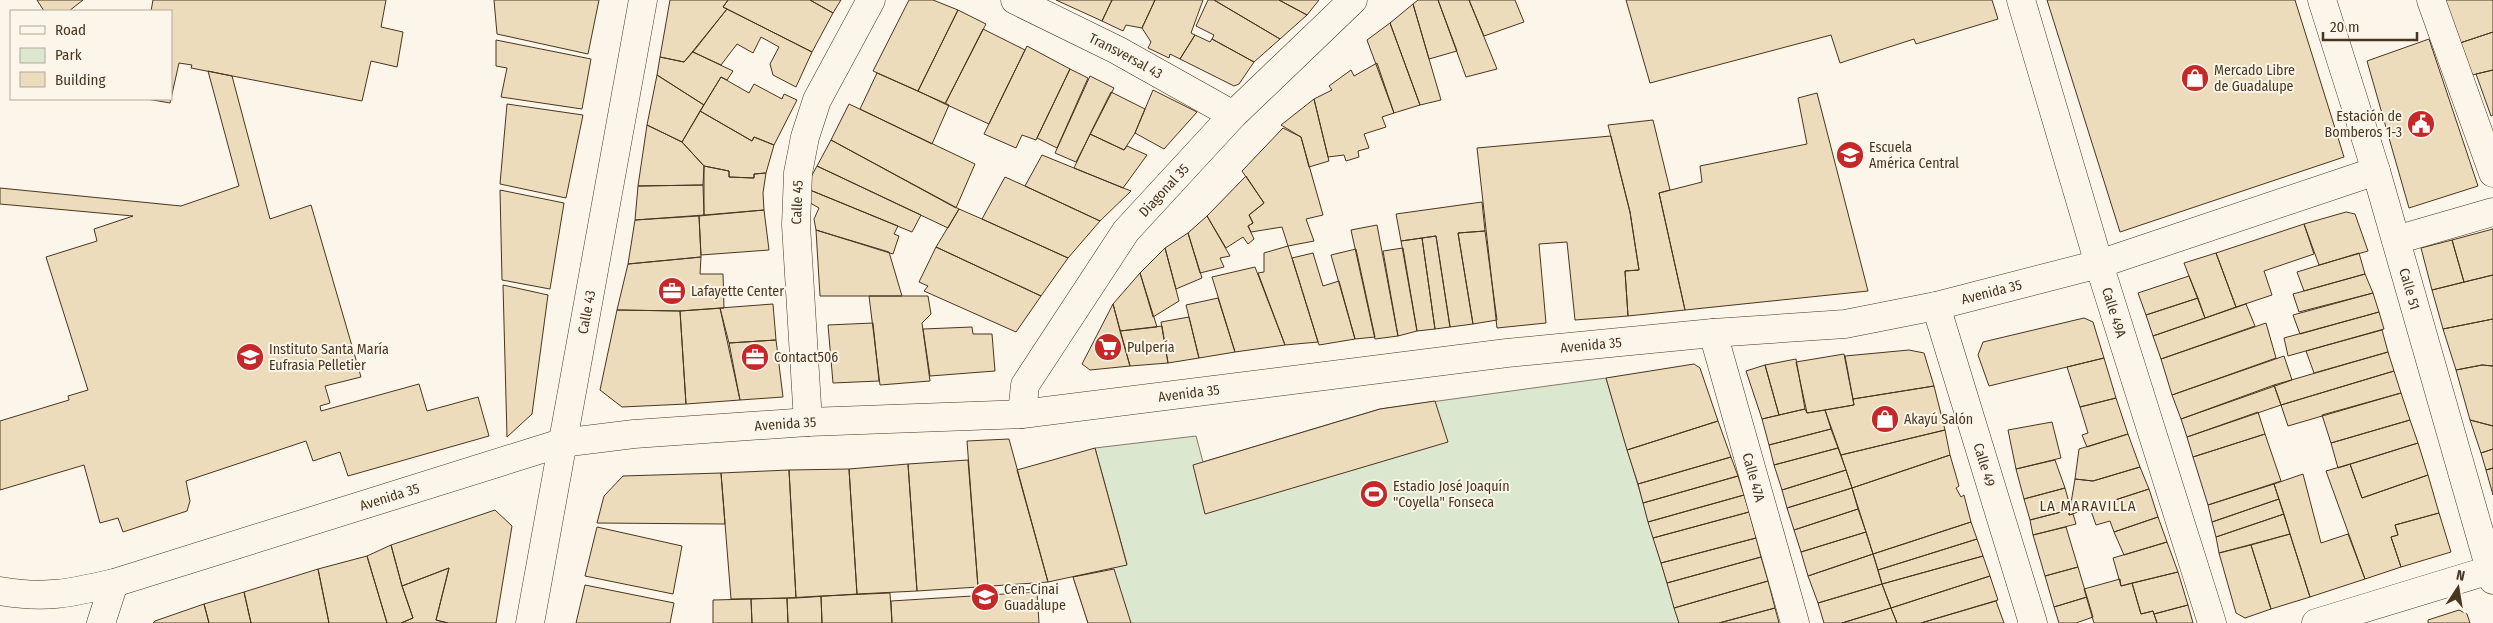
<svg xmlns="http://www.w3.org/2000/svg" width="2493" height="623" font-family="'Fira Sans Condensed',sans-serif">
  <rect width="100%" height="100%" fill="#fbf6e9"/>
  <path fill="#dce7d0" stroke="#887966" d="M1606,378L1679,623H1088L1073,577L1127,564L1095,448L1196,436L1203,462L1380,409Z"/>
  <path fill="#ecdcbc" stroke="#4a3520" d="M37,0H83L69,11H44Z
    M153,0H386L381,27L403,32L397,67L371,61L362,101L191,68L192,65L179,63L170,103L147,99H171V11H151Z
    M494,0H599L588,54L497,34Z
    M670,0H728L723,7L727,9L684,62L660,57Z
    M728,0H810L833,13L812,52L723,7Z
    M810,0H841L833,13Z
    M909,0H933L958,10L918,91L873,71Z
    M1056,0H1112L1102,21Z
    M1112,0H1155L1142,28L1126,25L1123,31L1102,21Z
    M1155,0H1203L1191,33L1195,35L1180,59L1170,54L1169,58L1148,48L1151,42L1142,28Z
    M1208,0H1214L1280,39L1254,62L1212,39L1214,35L1196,26Z
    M1214,0H1279L1307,15L1280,39Z
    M1279,0H1319L1307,15Z
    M1418,0H1438L1457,51L1429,59L1413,4Z
    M1438,0H1469L1497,69L1466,77Z
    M1469,0H1515L1524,22L1484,36Z
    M1626,0H1992L1998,19L1916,44L1914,39L1840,63L1831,35L1650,83Z
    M2047,0H2295L2344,157L2120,232Z
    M2444,0H2493V32L2460,43Z
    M1413,4L1441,100L1420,105L1390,23Z
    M727,9L812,52L796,87L773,75L770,64L779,47L761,37L753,53L737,44L721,65L693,52Z
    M958,10L986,24L945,104L918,91Z
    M1390,23L1420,105L1394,113L1367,40Z
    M983,29L1025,50L989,124L945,104Z
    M2493,32V70L2472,75L2460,43Z
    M1195,35L1210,42L1212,39L1254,62L1239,84L1234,86L1180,59Z
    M2429,39L2478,186L2409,208L2367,61Z
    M496,40L591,59L582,109L501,97L507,68L496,66Z
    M1027,46L1070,69L1036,140L1022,135L1016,148L984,134Z
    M693,52L733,71L727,80L721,77L704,105L657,75L660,57L684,62Z
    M1377,63L1394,113L1382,117L1386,127L1364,134L1369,148L1358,151L1359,157L1346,161L1344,155L1328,157L1314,99L1332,90L1329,86L1351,70L1354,76Z
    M1070,69L1088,78L1057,148L1037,138Z
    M2493,70V115L2491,116L2476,74Z
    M208,71L232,76L270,219L311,205L361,377L325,386L330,403L320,406L321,411L419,384L427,411L478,397L489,436L348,476L340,452L313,461L306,441L186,481L190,501L187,511L123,532L118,518L100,523L84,465L0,490V421L69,400L68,396L88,390L46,257L97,241L94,229L133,216L0,204V188L181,206L239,186Z
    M877,73L949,105L932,144L860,109Z
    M657,75L704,105L682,142L647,125Z
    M1090,76L1114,88L1076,162L1055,153Z
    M721,77L749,93L754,84L782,99L784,94L797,100L774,145L754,137L752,141L700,111Z
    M1153,90L1197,112L1164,149L1135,133Z
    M1111,92L1145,109L1135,133L1124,150L1090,134Z
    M1817,93L1868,291L1685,310L1659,193L1702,182L1700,166L1807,144L1798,98Z
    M1314,99L1329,161L1309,167L1301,137L1281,125Z
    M507,104L583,115L566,198L500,184Z
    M849,104L975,164L956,208L831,140Z
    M700,111L752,141L754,137L774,145L766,173L754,174V178L729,177V171L704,166L682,142Z
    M1653,120L1670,190L1659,193L1685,310L1628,316L1625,271L1639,270L1630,212L1608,125Z
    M647,125L682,142L704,166L703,185L638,186Z
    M1283,128L1301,137L1323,215L1306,219L1314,241L1288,246L1282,227L1251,232L1248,226L1253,223L1249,215L1264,203L1242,171Z
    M1090,134L1124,150L1127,146L1147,155L1123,188L1074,168Z
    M1611,136L1630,212L1639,270L1625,271L1628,316L1575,320L1567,242L1539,244L1546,323L1497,328L1477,148Z
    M831,140L959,209L948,228L817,166Z
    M1042,155L1074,168L1131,191L1100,221L1025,186Z
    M704,166L729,171V177L754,178V174L766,173L763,193L764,210L704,215Z
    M817,166L921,215L912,232L805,188Z
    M1246,176L1264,203L1249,215L1253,223L1248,226L1254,239L1248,244L1243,237L1226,248L1207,216Z
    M1005,177L1025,186L1100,221L1068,258L982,219Z
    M703,185L704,215L635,220L638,186Z
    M500,190L564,203L550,289L502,280Z
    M810,190L898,226L894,234L899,236L893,254L816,230L814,219L819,208L805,200Z
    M1482,202L1485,231L1458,233L1473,324L1450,327L1436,236L1401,241L1396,214Z
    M959,209L982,219L1068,258L1041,296L936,247Z
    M764,210L769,250L701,255L699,216Z
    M2346,212L2355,214L2368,251L2319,265L2304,224Z
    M699,216L701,257L628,264L635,220Z
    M1207,216L1230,256L1220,258L1224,267L1200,273L1188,233Z
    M2304,224L2314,254L2264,271L2272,295L2236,307L2216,253Z
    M1377,225L1398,336L1375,339L1351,230Z
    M2493,229V275L2464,282L2452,240Z
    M816,230L889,252L902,296H820Z
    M1485,231L1497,320L1473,324L1458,233Z
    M1188,233L1202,278L1176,289L1165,248Z
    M1436,236L1450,327L1435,329L1422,238Z
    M1422,238L1435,329L1417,331L1401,241Z
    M2452,240L2464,282L2432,290L2421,248Z
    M1288,246L1292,258L1318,342L1285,345L1258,273L1264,272V253Z
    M936,247L1041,296L1016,332L924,291L928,286L919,282Z
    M1165,248L1179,301L1153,317L1140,273Z
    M1403,248L1417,331L1398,336L1383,251Z
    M1356,249L1375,337L1355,339L1331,255Z
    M1313,253L1323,286L1339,281L1355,339L1319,345L1292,258Z
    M2216,253L2236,307L2205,318L2184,263Z
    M2359,253L2365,274L2304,291L2297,272Z
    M701,257L700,274H723L724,308L680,311L617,310L628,264Z
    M1255,267L1285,345L1235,352L1212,277Z
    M1140,273L1157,327L1120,331L1113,304Z
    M2365,274L2373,293L2299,312L2293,294Z
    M2493,275V319L2443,329L2432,290Z
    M2189,276L2198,298L2146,315L2138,293Z
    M503,285L548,295L532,414L507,437Z
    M2373,293L2379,312L2300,334L2293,315Z
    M869,296H928L931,314L922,323L930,381L880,385Z
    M1218,298L1235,352L1199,358L1186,305Z
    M2198,298L2205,318L2153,336L2146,315Z
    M773,304L776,340L729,343L720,308Z
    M1113,304L1130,366L1090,370L1082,364Z
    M2246,304L2255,326L2161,359L2153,336Z
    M720,308L740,400L686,404L680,311Z
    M617,310L680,311L686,404L622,407L600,390Z
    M2379,312L2384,329L2288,356L2284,338Z
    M1189,317L1199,358L1168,363L1161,322Z
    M2084,318L2093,322L2104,358L1989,386L1978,355L1983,342Z
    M2493,319V366L2482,365L2456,370L2443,329Z
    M873,323L879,381L833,383L828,325Z
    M2266,323L2276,358L2172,395L2161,359Z
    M1162,326L1168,363L1130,366L1120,331Z
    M972,327L973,334H992L995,371L930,376L923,329Z
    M2382,330L2388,352L2314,373L2306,351Z
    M776,340L783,397L740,400L729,343Z
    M1909,350L1924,353L1934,386L1853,399L1845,356Z
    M2388,352L2394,371L2281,405L2274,385Z
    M1844,354L1854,405L1807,413L1796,362Z
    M2284,356L2292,380L2181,419L2172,395Z
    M2104,358L2116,398L2080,407L2067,367Z
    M1796,359L1805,409L1779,415L1765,365Z
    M1694,364L1700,368L1718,421L1627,450L1606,378Z
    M1765,365L1779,415L1762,419L1746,371Z
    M2482,365L2493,366V426L2470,420L2456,370Z
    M2394,371L2401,393L2288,426L2281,405Z
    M2274,385L2281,405L2187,437L2181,419Z
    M1934,386L1945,430L1841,455L1825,410L1854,405L1853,399Z
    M2401,393L2410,420L2331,443L2322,415Z
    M2116,398L2128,434L2087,447L2082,435L2088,433L2080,407Z
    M1435,401L1448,442L1205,514L1193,465L1380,409Z
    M1805,409L1807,413L1825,410L1831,429L1769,445L1762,419Z
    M2258,412L2265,434L2193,457L2187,437Z
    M2410,420L2418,443L2338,468L2331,443Z
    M2470,420L2493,426V449L2481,453Z
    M1718,421L1731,457L1638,484L1627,450Z
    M2052,422L2061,458L2016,469L2008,430Z
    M1831,429L1838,448L1774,465L1769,445Z
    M1945,430L1950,455L1852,488L1841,455Z
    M2128,434L2140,467L2093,481L2075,479L2079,449Z
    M2265,434L2281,481L2208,505L2193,457Z
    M1009,439L1048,582L978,587L967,441Z
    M2418,443L2428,475L2362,498L2350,464Z
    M1095,448L1127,565L1048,582L1017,470Z
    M1838,448L1846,470L1782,490L1774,465Z
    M2493,449V468L2486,470L2481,453Z
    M1950,455L1959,486L1956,488L1961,497L1964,495L1971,522L1873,554L1852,488Z
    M1731,457L1738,476L1643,503L1638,484Z
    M968,460L978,587L917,591L908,464Z
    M2055,460L2065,488L2024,499L2016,469Z
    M908,464L917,591L857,594L849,469Z
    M2350,464L2362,498L2428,475L2439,513L2395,525L2398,535L2391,537L2401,567L2365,579L2326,471Z
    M2140,467L2149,489L2069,515L2075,479L2093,481Z
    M2493,468V495L2486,470Z
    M849,469L857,594L796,598L789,470Z
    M789,470L796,598L731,599L721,473Z
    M1846,470L1852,488L1787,508L1782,490Z
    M721,473L725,524L597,523L604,496L623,476Z
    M2303,474L2321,543L2348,534L2365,579L2310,597L2274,484Z
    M1738,476L1744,495L1648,522L1643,503Z
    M2274,484L2279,499L2212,522L2208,505Z
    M1852,488L1858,509L1794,530L1787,508Z
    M2065,488L2070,506L2069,510L2030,520L2024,499Z
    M2149,489L2158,517L2114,532L2110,521L2096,525L2090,508Z
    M1744,495L1749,512L1653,538L1648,522Z
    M2279,499L2284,514L2216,537L2212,522Z
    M1858,509L1866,532L1801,552L1794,530Z
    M495,510L512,526L496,623H448L436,620L449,568L402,586L391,545Z
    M2069,510V515L2073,514L2076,524L2033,535L2030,520Z
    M1749,512L1756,538L1661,563L1653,538Z
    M2439,513L2451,552L2401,567L2391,537L2398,535L2395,525Z
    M2284,514L2290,534L2219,553L2216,537Z
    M2158,517L2167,542L2124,555L2114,532Z
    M1971,522L1977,539L1878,570L1873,554Z
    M597,527L682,546L673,594L585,576Z
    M2066,527L2078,567L2045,576L2033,535Z
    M1866,532L1873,554L1808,576L1801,552Z
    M2290,534L2310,597L2271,609L2251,545Z
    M1756,538L1761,557L1667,583L1661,563Z
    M1977,539L1983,556L1882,584L1878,570Z
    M2167,542L2178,572L2121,586L2113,558Z
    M391,545L402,586L413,618L401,623H387L367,556Z
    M2251,545L2271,609L2245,618L2236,613L2219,553Z
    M1873,554L1882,584L1818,603L1808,576Z
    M367,556L387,623H329L318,569Z
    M1983,556L1990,576L1891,608L1882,584Z
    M1761,557L1768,581L1674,608L1667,583Z
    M2078,567L2087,597L2054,607L2045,576Z
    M449,568L436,620L448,623H401L413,618L402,586Z
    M318,569L329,623H251L244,592Z
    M1114,569L1131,623H1088L1073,577Z
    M2178,572L2188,605L2154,614L2153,611L2141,614L2132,583Z
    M1990,576L1998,600L1921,623H1897L1891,608Z
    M2120,579L2121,586L2132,583L2141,614L2153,611L2157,623H2094L2084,589Z
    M1768,581L1775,608L1719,623H1679L1674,608Z
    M1882,584L1891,608L1842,623H1824L1818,603Z
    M585,585L674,603L670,623H576Z
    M244,592L251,623H209L204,604Z
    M1037,592L1039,623H892L891,601Z
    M890,593L892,623H822L821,596Z
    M821,596L822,623H788L787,598Z
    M2087,597L2093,617L2076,623H2059L2054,607Z
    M787,598L788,623H752L751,599Z
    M751,599L752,623H713V600Z
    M1996,601L2004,623H1921Z
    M204,604L209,623H153L155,621Z
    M2188,605L2193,623H2157L2154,614Z
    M1775,608L1779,623H1719Z
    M1891,608L1897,623H1842Z
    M2459,610L2467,614L2470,623H2428V620Z"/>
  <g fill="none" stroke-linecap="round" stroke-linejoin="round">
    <defs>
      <g id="minor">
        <path id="s1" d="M1015,0L1117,50L1233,115"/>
        <path id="s2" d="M2021,0L2099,264L2212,623"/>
        <path id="s3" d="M2322,0L2376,171L2493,580"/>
        <path d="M2431,0L2493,173"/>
        <path d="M2396,240L2493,212"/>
        <path id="s4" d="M1936,306L2033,623"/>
        <path id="s5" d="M1713,333L1795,623"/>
        <path id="s6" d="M1022,414L1025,385L1126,231L1233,115L1353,0"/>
        <path id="s7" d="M808,422L796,225L798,173L805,137L817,100L871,0"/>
        <path id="s8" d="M0,591C45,599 71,593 114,583L561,443L634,434L808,422L1022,414L1507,353L1713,333L1845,324L1936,306L2099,264L2376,171"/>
        <path d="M101,623L114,583"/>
        <path id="s9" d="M530,623L643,0"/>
        <path d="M2316,623L2493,569"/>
      </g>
    </defs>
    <use href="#minor" stroke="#4a3520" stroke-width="29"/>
    <use href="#minor" stroke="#fbf6e9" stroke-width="28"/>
  </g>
  <defs>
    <symbol id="shop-disc" viewBox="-11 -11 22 22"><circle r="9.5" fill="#c62828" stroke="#fbf6e9"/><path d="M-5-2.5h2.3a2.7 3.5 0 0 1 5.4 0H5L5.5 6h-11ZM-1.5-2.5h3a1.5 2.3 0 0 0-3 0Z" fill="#fff"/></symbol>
    <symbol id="civic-disc" viewBox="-11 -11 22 22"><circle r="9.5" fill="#c62828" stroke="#fbf6e9"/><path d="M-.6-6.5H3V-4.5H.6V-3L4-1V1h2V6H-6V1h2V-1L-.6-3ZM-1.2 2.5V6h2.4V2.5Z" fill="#fff"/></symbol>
    <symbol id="school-disc" viewBox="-11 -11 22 22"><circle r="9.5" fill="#c62828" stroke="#fbf6e9"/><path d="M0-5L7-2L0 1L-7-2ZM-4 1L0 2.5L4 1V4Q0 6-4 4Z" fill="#fff"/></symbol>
    <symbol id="office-disc" viewBox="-11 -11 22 22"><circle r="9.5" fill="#c62828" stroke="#fbf6e9"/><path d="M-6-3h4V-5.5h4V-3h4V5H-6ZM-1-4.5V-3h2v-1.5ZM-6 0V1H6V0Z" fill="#fff"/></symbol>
    <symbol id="supermarket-disc" viewBox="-11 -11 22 22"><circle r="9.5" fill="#c62828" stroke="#fbf6e9"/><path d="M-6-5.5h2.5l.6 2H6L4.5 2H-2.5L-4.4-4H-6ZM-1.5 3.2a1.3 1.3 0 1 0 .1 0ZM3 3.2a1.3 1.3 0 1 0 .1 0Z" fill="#fff"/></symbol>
    <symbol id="university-disc" viewBox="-11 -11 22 22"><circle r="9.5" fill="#c62828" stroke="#fbf6e9"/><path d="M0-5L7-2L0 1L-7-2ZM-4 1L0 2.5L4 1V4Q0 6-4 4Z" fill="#fff"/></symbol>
    <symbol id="stadium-disc" viewBox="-11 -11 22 22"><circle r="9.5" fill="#c62828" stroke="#fbf6e9"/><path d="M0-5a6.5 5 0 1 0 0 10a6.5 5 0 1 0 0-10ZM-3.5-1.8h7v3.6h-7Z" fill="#fff"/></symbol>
  </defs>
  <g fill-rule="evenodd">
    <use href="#shop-disc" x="2179" y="62" width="32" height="32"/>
    <use href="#civic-disc" x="2405" y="108" width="32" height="32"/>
    <use href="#school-disc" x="1834" y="139" width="32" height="32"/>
    <use href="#office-disc" x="656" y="275" width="32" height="32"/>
    <use href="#supermarket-disc" x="1092" y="331" width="32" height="32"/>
    <use href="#university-disc" x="234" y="341" width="32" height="32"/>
    <use href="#office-disc" x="739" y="341" width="32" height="32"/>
    <use href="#shop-disc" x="1869" y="403" width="32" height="32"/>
    <use href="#stadium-disc" x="1358" y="478" width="32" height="32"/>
    <use href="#school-disc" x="969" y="581" width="32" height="32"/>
  </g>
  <g text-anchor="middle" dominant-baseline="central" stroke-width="4" stroke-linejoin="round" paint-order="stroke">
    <g font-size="14" fill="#4a3520" stroke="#fbf6e9">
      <text stroke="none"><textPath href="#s1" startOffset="124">Transversal 43</textPath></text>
      <text stroke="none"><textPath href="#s6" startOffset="269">Diagonal 35</textPath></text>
      <text stroke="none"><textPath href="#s7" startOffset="220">Calle 45</textPath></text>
      <text stroke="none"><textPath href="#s3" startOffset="302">Calle 51</textPath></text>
      <text stroke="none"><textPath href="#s8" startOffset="2024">Avenida 35</textPath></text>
      <text stroke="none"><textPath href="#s9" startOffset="316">Calle 43</textPath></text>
      <text stroke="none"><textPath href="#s2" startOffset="326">Calle 49A</textPath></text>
      <text stroke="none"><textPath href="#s8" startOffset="1619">Avenida 35</textPath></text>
      <text stroke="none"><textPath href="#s8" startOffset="1214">Avenida 35</textPath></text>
      <text stroke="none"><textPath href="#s8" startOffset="809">Avenida 35</textPath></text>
      <text stroke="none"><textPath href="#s4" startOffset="166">Calle 49</textPath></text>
      <text stroke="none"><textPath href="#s5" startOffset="150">Calle 47A</textPath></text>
      <text stroke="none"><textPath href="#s8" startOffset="404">Avenida 35</textPath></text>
    </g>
    <g font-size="14" fill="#4a3520" stroke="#fbf6e9" text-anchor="start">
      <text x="2214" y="70">Mercado Libre<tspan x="2214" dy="16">de Guadalupe</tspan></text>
      <text x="2402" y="116" text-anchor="end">Estación de<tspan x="2402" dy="16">Bomberos 1-3</tspan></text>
      <text x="1869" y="147">Escuela<tspan x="1869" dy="16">América Central</tspan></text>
      <text x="691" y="291">Lafayette Center</text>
      <text x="1127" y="347">Pulpería</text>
      <text x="269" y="349">Instituto Santa María<tspan x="269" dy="16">Eufrasia Pelletier</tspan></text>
      <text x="774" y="357">Contact506</text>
      <text x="1904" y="419">Akayú Salón</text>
      <text x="1393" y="486">Estadio José Joaquín<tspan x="1393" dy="16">"Coyella" Fonseca</tspan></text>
      <text x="1004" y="589">Cen-Cinai<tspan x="1004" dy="16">Guadalupe</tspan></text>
    </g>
    <g font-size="15" letter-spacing="1" fill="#4a3520" stroke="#fbf6e9">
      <text x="2088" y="506">LA MARAVILLA</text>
    </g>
  </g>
  <rect x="10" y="10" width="162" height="90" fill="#fbf6e9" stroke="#b4a999"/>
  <rect x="20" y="26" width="25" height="8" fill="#fbf6e9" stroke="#b4a999"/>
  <text x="55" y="35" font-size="15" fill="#4a3520">Road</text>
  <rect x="20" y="48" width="25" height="15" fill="#dce7d0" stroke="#b4a999"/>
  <text x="55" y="60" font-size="15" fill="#4a3520">Park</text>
  <rect x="20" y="72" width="25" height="15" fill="#ecdcbc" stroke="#b4a999"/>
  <text x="55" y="85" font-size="15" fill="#4a3520">Building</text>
  <g transform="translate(2458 588) rotate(12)" stroke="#fbf6e9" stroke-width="4" paint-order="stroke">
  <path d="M0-4L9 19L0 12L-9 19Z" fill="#4a3520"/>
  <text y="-8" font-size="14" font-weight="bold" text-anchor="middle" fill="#4a3520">N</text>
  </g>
  <path d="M2323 32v8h94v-8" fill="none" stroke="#4a3520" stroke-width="2.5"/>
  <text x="2330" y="32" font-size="15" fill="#4a3520" stroke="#fbf6e9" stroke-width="4" paint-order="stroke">20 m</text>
</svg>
